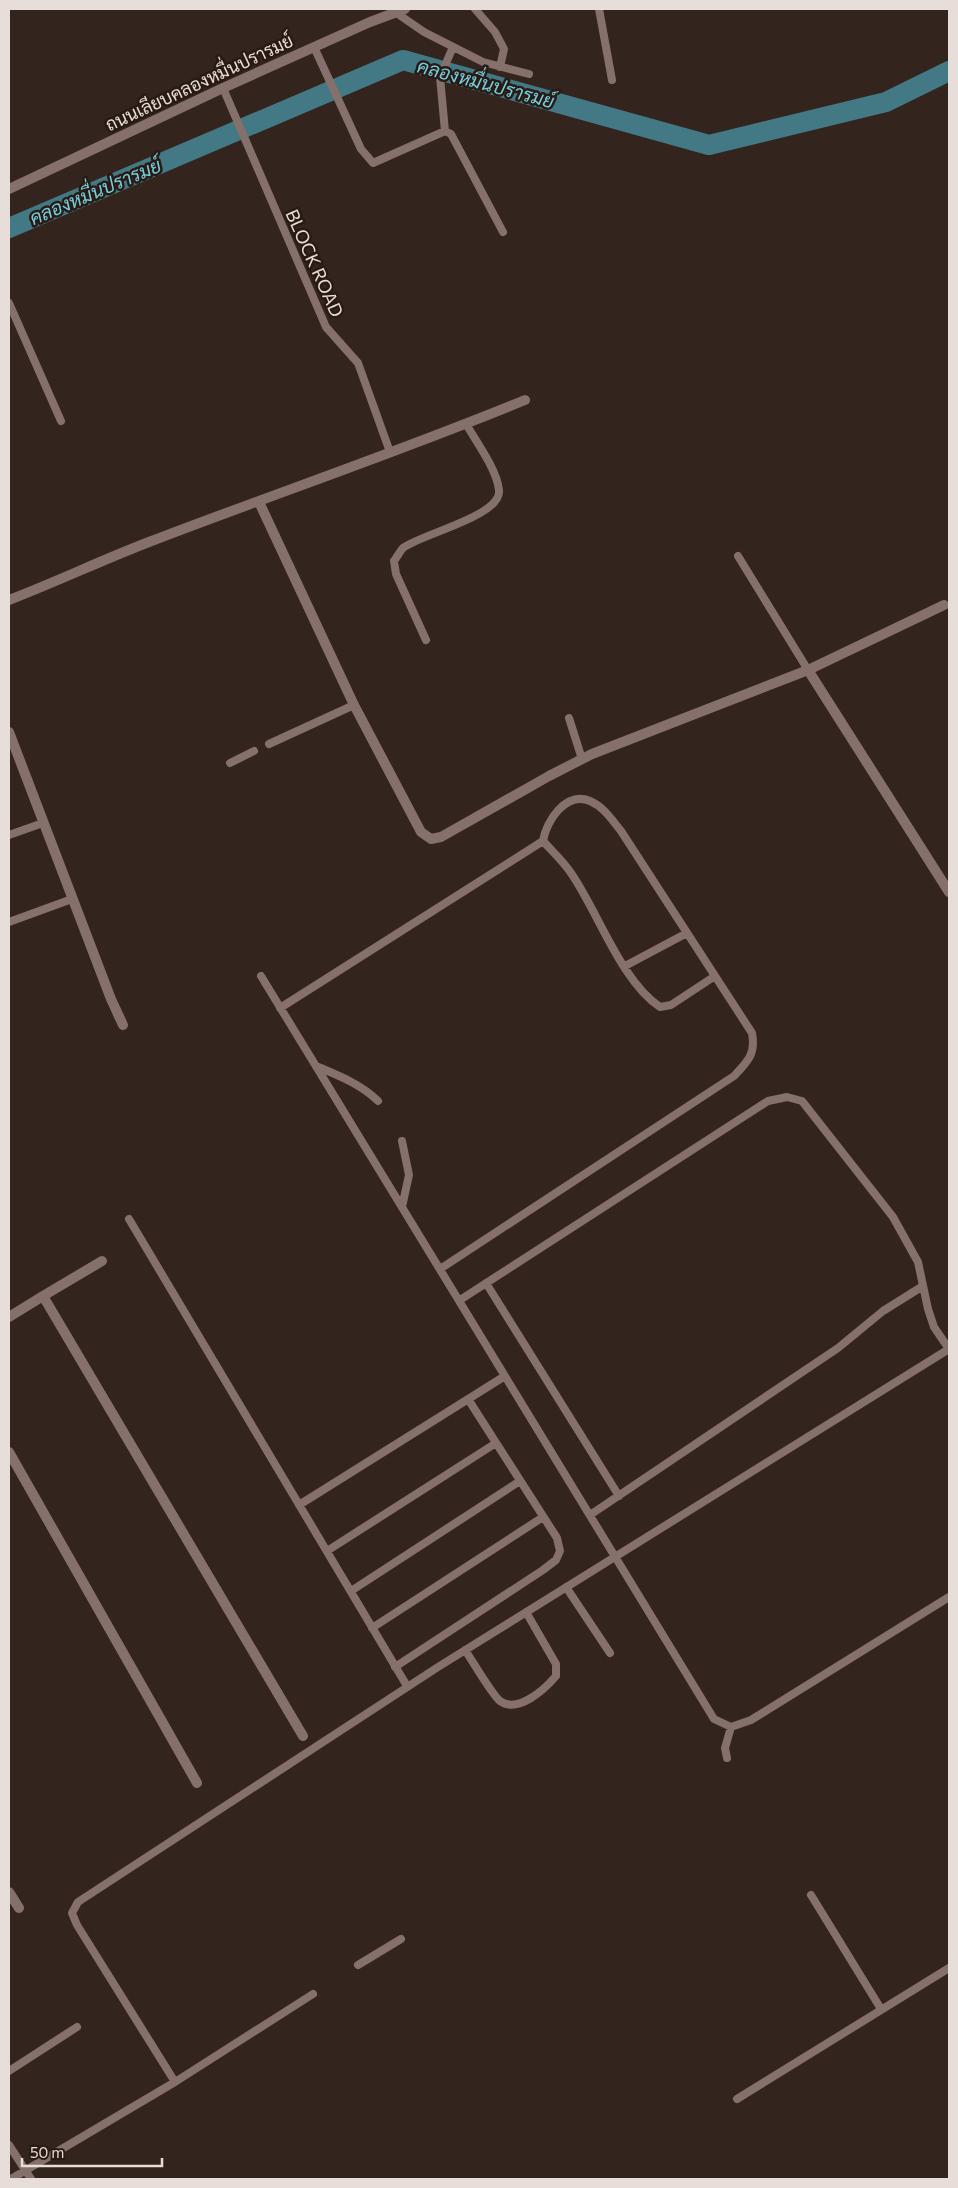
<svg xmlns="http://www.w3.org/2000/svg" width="958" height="2188" font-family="Commissioner,Sarabun,sans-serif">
  <rect width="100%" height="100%" fill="#33241e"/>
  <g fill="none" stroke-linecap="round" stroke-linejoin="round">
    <path stroke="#427984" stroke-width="20" d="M9,228L403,60L709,145L886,102L949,71"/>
    <path stroke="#85706b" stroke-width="8" d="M475,9L495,32L504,49L500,67
      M599,9L612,80
      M395,12L424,32L483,62L529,74
      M314,47L361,149L373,163L445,131L451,134L503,232
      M223,88L326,327L358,363L390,452
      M445,131L440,77L453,47
      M9,303L61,421
      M738,556L808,670
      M426,640L396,574L394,561C397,557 400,551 403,548C421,534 502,516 499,490C497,470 476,441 466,424
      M569,718L582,759
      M269,744L354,705
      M230,763L254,751
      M9,835L43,823
      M543,841C552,851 563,861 571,873C598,912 621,981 660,1007L671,1005L715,976
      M9,922L72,899
      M625,966L687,933
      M261,976L714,1719L731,1727L751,1720L949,1597
      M280,1008L543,841C546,821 566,791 590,801C604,807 612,820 621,831L752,1033C756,1054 748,1061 734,1076L440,1269
      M316,1066C337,1075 361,1084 378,1101
      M402,1141L409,1175L402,1207
      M129,1219L407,1686
      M486,1283L619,1496
      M299,1505L505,1376
      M590,1515L838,1348L883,1311L923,1286
      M327,1551L496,1443
      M566,1587L610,1653
      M351,1591L520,1481
      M372,1628L543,1517
      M465,1650C472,1660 492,1695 500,1701C518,1714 545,1689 556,1676V1664L526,1612
      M395,1667L543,1570L556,1560L560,1551L557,1538L468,1399
      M727,1758L725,1748L731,1727
      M811,1895L881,2009
      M358,1965L401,1939
      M9,2071L77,2027
      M175,2082L313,1994
      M737,2099L949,1968
      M9,2145L31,2179
      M11,2179L175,2082L77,1925L72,1913L78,1902L438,1667L949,1349L934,1327L928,1309L918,1262L893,1217L802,1101L787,1097L768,1101L460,1300"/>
    <path stroke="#85706b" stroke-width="10" d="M9,189L223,88L370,22L405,9
      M259,502L354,705L421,832L431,839L441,837L549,776L592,754L808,670L944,605
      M9,600C56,582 102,560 149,542C274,494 401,451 525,400
      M808,670L949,892
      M9,732L111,999L123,1025
      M43,1296L102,1261
      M9,1317L43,1296L303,1736
      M9,1452L197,1783
      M9,1892L19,1908"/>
  </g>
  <g text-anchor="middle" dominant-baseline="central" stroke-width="5" stroke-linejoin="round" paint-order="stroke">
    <g font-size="18" fill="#e7ddd9" stroke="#291b14">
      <text transform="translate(199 82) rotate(-25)">ถนนเลียบคลองหมื่นปรารมย์</text>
      <text transform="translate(315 263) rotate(66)">BLOCK ROAD</text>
    </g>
    <g font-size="19" font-style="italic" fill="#73cee0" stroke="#291b14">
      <text transform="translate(486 83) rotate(15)">คลองหมื่นปรารมย์</text>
      <text transform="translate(95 191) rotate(-23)">คลองหมื่นปรารมย์</text>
    </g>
  </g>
  <rect width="958" height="2188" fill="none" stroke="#e7ddd9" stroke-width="20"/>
  <path d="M22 2158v8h140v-8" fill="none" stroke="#e7ddd9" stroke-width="2.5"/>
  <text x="30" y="2158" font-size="15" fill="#e7ddd9" stroke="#291b14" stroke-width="4" paint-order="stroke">50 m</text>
</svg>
